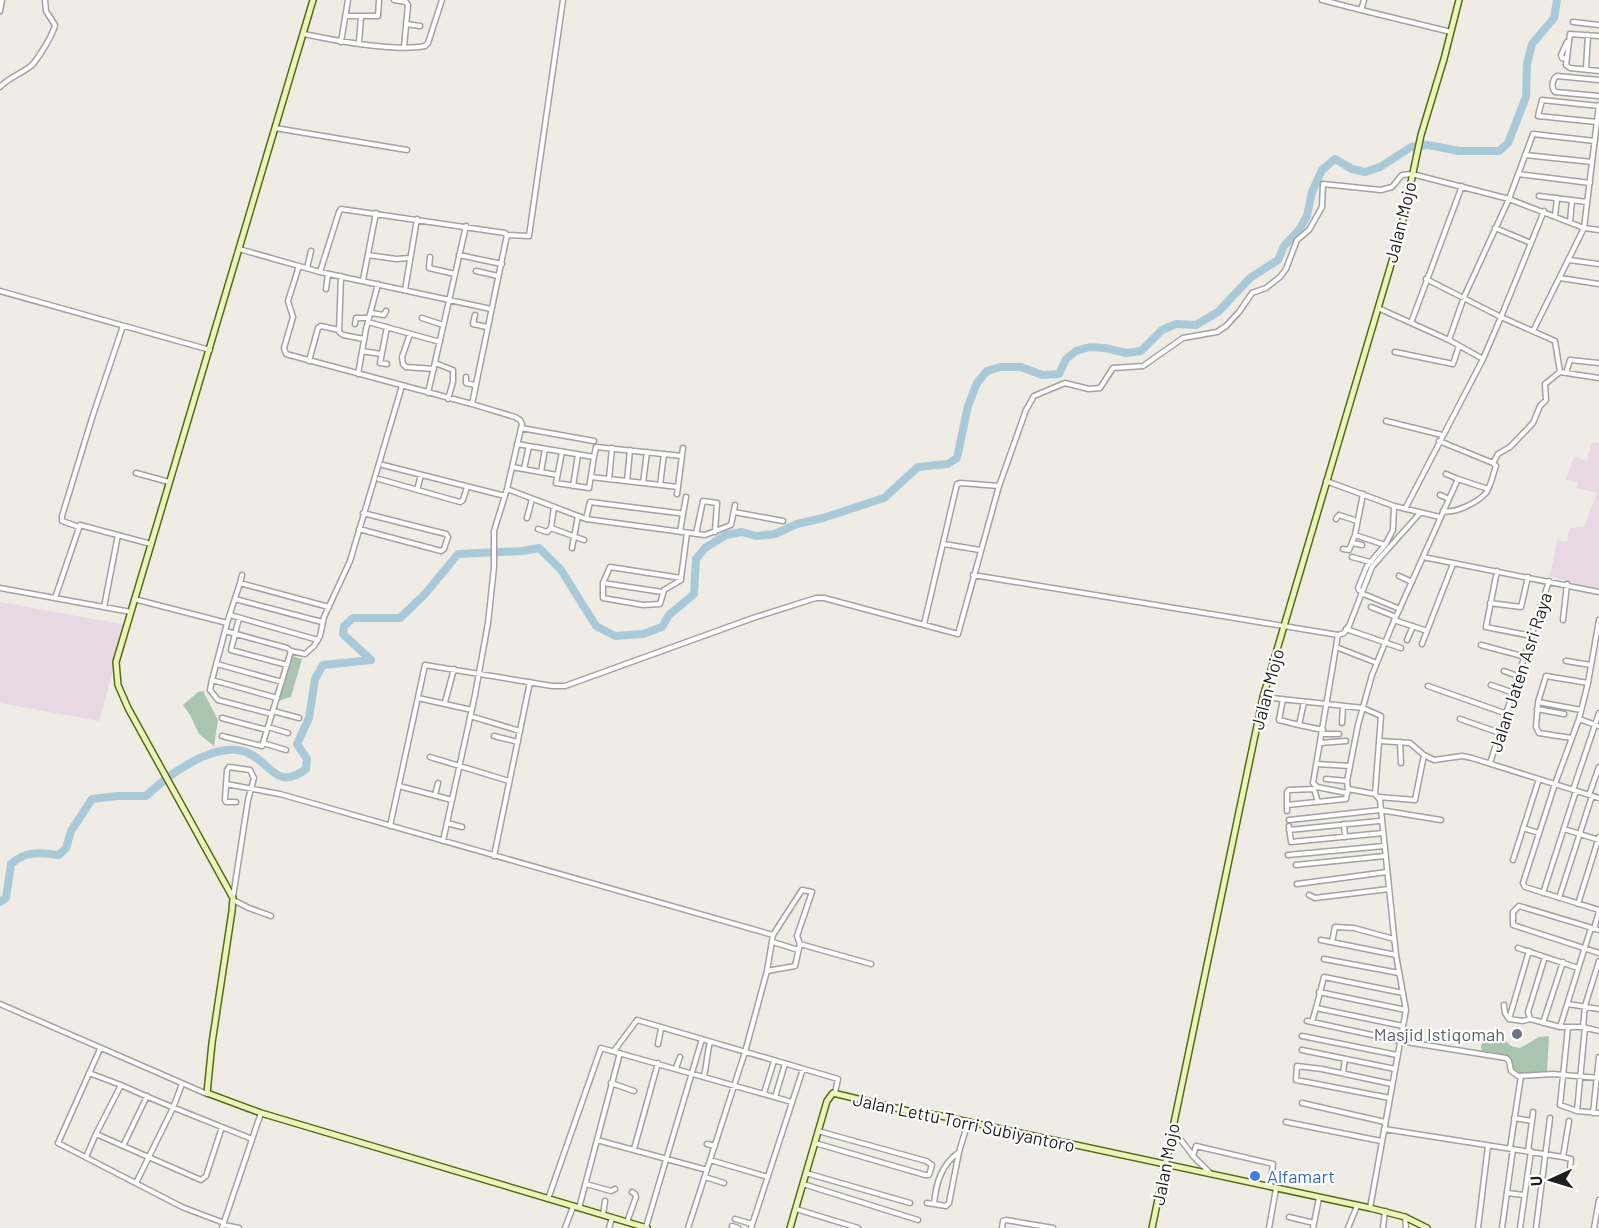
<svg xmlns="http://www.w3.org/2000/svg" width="1599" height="1228" font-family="Barlow,sans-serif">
  <rect width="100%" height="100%" fill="#eeece5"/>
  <path fill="#e7d8e3" d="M1592,442L1599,443V590L1550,576L1557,540L1567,542L1570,528L1584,527L1597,493L1576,488L1578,482L1566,479L1574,457L1587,460Z
    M0,602L126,625L99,721L0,703Z"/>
  <path fill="#a9c5b0" d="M293,656L302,659L291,697L278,701Z
    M203,691L218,720L214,746L199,734L190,715L183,705L198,692Z
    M1484,1036L1503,1038L1511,1046L1520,1048L1539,1037L1549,1036L1547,1072L1516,1073L1509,1058L1482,1052L1481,1047Z"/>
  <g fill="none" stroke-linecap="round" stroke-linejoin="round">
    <path stroke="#aac9d8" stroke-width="8" d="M0,902L6,898L11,864C26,850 40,853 59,855L66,848L71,831L92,799L117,796H146C168,775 211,743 243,751C269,758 275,793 306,769L307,759L297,744L309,718L315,679L323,665L371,660L343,634L344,626L353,618H400L425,594L458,554L523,551L539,548L561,570L596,626L615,636L643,634L662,627L669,615L694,594L696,559L705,548L726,535L742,532L756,536L775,534L797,524L823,518L884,498L918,467L948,464L957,458L968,406L977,383L987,371L1000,367H1021L1042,375L1059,374L1066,359L1076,351L1090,347L1105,348L1126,353L1141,351L1162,330L1176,324L1196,325L1218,312L1250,278L1278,260L1284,246L1299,230L1307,216L1312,192L1322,170L1335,159L1352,169L1365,172L1380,167L1411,147L1428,145L1459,151H1499L1508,143L1526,97L1527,64L1532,44L1554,18L1557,0"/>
    <defs>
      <path id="street" d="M394,0L406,2L408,5L404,47
        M1322,0L1361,10
        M1364,0L1361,10L1451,32
        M0,11L2,0
        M345,16H378L379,0
        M1573,22L1599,25
        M406,24L420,26
        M304,34C337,41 393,52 425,46L428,43L442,0
        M1599,36L1570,34L1566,65L1570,68L1599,71
        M341,42L348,0
        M1567,42L1561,55L1562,58L1567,59
        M359,43L361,16
        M1586,69L1588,35
        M1599,80L1557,76C1552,79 1551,88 1555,92L1599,96
        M0,87C9,77 21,74 31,66C38,59 53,35 55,25L46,11L45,0
        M1597,122L1538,116L1542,100L1599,106
        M275,128L407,150
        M1525,155L1592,162
        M1518,174L1590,183
        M1539,196L1587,202
        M1544,211L1501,317L1555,341L1560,372L1599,378
        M1555,216L1557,198
        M1570,222L1572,200
        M1495,228L1531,243
        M507,235L529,236L563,0
        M239,249L320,272L491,309
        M368,255L396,259L410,258
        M459,255L502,264
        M430,257L429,268L455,274
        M1569,260L1599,264
        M299,266L288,301L293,317L284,348L286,354L472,404
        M307,268L311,251
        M476,271L498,276
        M320,272L339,212L341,209L505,233L507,235L472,404L515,417L520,420L522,424L507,489L494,531V567L488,623L475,695L443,841
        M341,276L339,332L343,335L364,339
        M1560,278L1599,284
        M1426,279L1501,317L1483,359L1449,340
        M363,280L376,213
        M326,289L328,274
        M405,290L417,219
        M0,291L210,350
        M1378,308L1449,340L1464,297L1509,199L1533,134L1595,141
        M371,313L384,315L386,311
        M475,315L473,324L487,327
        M422,318L443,325
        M368,322L440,342
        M1411,323L1462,186
        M355,324L356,318H369
        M387,327L380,363L387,364
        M1533,331L1584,228L1599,230
        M410,334L402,357L403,364L406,367L434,369
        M362,351L381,354
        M1395,352L1453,364L1459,346
        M309,361L318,328L321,326L339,330
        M435,363L453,370V382L448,399
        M1566,373L1570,360L1599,363
        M358,374L366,329L378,284
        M466,377V383L475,385
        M428,393L466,226
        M1386,421L1442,435
        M521,428L594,441
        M1439,441L1493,463L1496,466C1493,474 1491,486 1486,493C1478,502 1455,514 1443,511
        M517,444L594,457L596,447L682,456
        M562,452L556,483L589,488L594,457
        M1493,463L1498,454L1510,447L1533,423L1540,406L1546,400L1545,384L1560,372
        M383,465L505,496
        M512,467L557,475
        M524,469L529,446
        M541,472L545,449
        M136,473L169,482
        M1446,474L1458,479
        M591,477L678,487
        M379,479L460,502L463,500L467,487
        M609,479L612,448
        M627,481L630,450
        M1326,481L1394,506L1440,517
        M643,483L647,452
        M660,485L664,454
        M573,486L578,455
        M507,489L586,519L705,535L731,525L735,505
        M417,490L421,475
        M677,494L683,448
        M1363,494L1355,535L1385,545L1393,530L1394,506
        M1440,495L1449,499
        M554,507L551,528L584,540
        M1405,509L1483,359
        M734,512L783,521
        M683,514L686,497
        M527,518L532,499
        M586,519L590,502L678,513L683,514L680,532
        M1336,519L1339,515L1357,521
        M79,527L62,521V516L93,415L123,326
        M359,529L441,551L444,549L448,537L446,534L363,513
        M538,529L547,532L551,528
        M696,534L703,501L717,503L715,532
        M1353,543L1362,545
        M944,544L980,550
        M572,548L578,516
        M1343,549L1349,550L1355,535
        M1352,557L1370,562
        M1423,557L1599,592
        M1497,571L1486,627L1532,636
        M973,575L1338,635
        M1399,576L1412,582
        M681,578L610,567L603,583V598L643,605L660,604L664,590L681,580V578L687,533
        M240,583L242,575
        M603,583L662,592
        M0,588L131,612
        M1359,590L1358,588L1367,566L1385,545
        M1361,593L1400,609
        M55,598L80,525L151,544
        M134,599L227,623L225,631L287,648L291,651
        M235,599L322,622
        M1490,603L1521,607L1528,577
        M104,607L118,535
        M1371,607L1396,617
        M230,615L318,640
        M1394,620L1427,631L1453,564
        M1563,620L1567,584
        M1599,620L1588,683L1579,719L1555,784L1523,883L1525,887L1599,910
        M227,623L240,583L329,607
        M924,624L957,484L961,483L999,486
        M1346,629L1401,648
        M225,631L212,680L277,698
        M235,634L231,650L287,665
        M235,634L239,618
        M1338,635L1313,783L1317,787L1347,793
        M1338,635L1344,633L1349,626L1372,567L1420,513
        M1407,640L1413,626
        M1422,644L1427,631
        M1481,645L1526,657
        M1336,647L1377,663
        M1566,661L1591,665
        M217,664L282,682
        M1504,671L1520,677
        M212,680L210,690L218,700L272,714
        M1491,685L1514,693
        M1428,686L1507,714
        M1263,697L1363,708L1381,716L1375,794L1380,800L1396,955L1406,1010L1370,1208
        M418,698L472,710
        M1283,699L1279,720L1299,725L1304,702
        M445,702L454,669
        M1538,702L1546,676L1588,683
        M1537,709L1564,714
        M273,711L299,718
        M470,716L520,731
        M222,718L267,730
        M1460,719L1500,733
        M1579,719L1599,726
        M1342,723L1343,707
        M1299,725L1323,730
        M268,727L288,733
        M1322,734H1339
        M222,736L262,746L263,743
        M494,736L518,742
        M1571,738L1539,733L1536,727L1538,702L1581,710
        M1380,741L1410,743L1424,755L1434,760L1462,756L1472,758L1599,798
        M1400,742L1401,763
        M1320,743L1346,741
        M286,750L263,743L291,651L305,654L314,646L320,636L324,617L350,561L402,386
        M430,757L509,781
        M1490,763L1549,581
        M1317,764L1350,766
        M1326,779L1347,781
        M226,784L280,794L773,935
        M399,786L452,800
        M1348,789L1375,794
        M1573,790L1599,713
        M435,795L438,783
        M1589,795L1599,767
        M1379,797L1415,800L1424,755
        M1287,805L1346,799L1348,789L1347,781L1358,725L1372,675L1391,628L1458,479L1488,489
        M1287,811V792L1289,790L1314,789L1318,802
        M1289,820L1380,810L1441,820
        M447,823L462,827
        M1344,824L1345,837
        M390,826L425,665L552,686H565L753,618L816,598H824L958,634L999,486L1026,410L1034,396L1065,383L1089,389L1100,388L1113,368L1143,366L1183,338L1217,332L1226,326L1239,312L1252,293L1266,288L1280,277L1286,269L1297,240L1309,230L1322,207L1323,184L1381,190L1392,187L1402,175L1412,174L1509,199L1584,228L1599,105
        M1289,826L1291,842L1383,833
        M1523,828L1539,833
        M1564,829L1599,840
        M1289,830L1379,821
        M1288,855L1384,846
        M494,856L530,682
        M1513,860L1539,779
        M1296,865L1385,856
        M1297,884L1387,872
        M1543,893L1576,791
        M1309,895L1315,898L1389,889
        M233,897L248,800L254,778L250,770L229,767L227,770L225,800L226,802H236
        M1559,898L1592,796
        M233,900L249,908L271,916
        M1578,904L1599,837
        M1594,929L1599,911
        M1599,930L1519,906L1513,912V925L1599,953
        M1321,940L1396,955
        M773,942L798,950
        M1332,942L1335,927L1354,928L1394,939
        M800,944L871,964
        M1518,948L1578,968
        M1324,959L1399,973
        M1319,992L1406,1010
        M0,1004L207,1094
        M1568,1004L1599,1009
        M1504,1005L1505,1013L1509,1019L1523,1021L1530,1019L1560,1027H1583L1599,1031
        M1316,1008L1324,977L1403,993
        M1530,1018L1528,1012L1545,957
        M1509,1019L1529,951
        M1307,1021L1400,1041L1506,1058L1509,1061L1511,1071L1518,1076L1553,1074L1599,1078
        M1312,1022L1316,1008L1403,1026
        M1543,1023L1563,962
        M1560,1027L1591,928
        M1568,1027L1560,1105L1577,1111L1599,1113
        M1583,1027L1585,1006L1599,961
        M1302,1036L1397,1055
        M658,1044L661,1029
        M100,1049L58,1143L182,1207L224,1223
        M1302,1050L1395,1069
        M614,1051L637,1020L838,1079L835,1093
        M676,1068L680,1057
        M89,1073L121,1085
        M1343,1073L1345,1059
        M704,1076C707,1064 707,1053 710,1042
        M611,1083L634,1091
        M764,1093L774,1061
        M775,1097L785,1064
        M1390,1098L1296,1080L1297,1066L1322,1069L1392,1084
        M1302,1103L1385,1122
        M1577,1111L1585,1027
        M1593,1113L1599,1057
        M1514,1118L1532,1121L1533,1112
        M1286,1122L1381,1141
        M222,1127L206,1176L201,1180L96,1134L121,1085C164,1105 208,1121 252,1139
        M1384,1129L1563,1157L1571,1159L1570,1168
        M1172,1133L1178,1136L1193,1156L1209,1172
        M597,1140L707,1170
        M815,1143L925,1175H929L932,1165L926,1161L818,1131
        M707,1144L715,1146
        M123,1146L147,1096
        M1510,1148L1521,1076
        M634,1149L658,1063
        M1528,1151L1532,1121
        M959,1152C941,1165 936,1183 934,1204L946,1206L949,1203L959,1152L968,1122
        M1193,1156L1196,1146L1273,1164L1270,1187
        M86,1157L96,1134
        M1563,1157L1569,1121
        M710,1160L768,1177
        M806,1173L910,1203
        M705,1177L724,1183
        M136,1183L173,1108L182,1084
        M586,1184L611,1191L615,1189
        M803,1184L918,1220
        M1507,1193L1524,1195
        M548,1199L601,1048L792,1102
        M927,1203L934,1204
        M579,1208L620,1053
        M796,1209L858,1228
        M603,1215L605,1201
        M1289,1217L1314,1223
        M1405,1217L1406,1228
        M735,1219L752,1224
        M627,1222L636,1197L635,1194L632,1192
        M224,1225L239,1228
        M732,1226L738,1228
        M646,1227L702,1039
        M222,1228L261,1113
        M565,1228L573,1207
        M609,1228L612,1218
        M688,1228L745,1052L767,971L773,935L802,890L812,892L797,936L800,944L795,966L767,971
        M751,1228L803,1069
        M1002,1228L1003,1221L1006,1220L1053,1228
        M1269,1228L1276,1189
        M1313,1228L1319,1198
        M1348,1228L1357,1206
        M1383,1228L1385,1211
        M1478,1228L1488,1146
        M1502,1228L1513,1149
        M1520,1228L1531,1151
        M1536,1228L1550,1118
        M1594,1228L1599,1200"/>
      <path id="secondary" d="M313,0L116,662L118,685L128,708L233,898L232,911L212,1043L207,1093L261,1113L647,1228
        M790,1228L827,1101L833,1093L908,1111L941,1116L1370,1208L1405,1217L1427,1228
        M1152,1228L1263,697L1400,234L1421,135L1444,59L1459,0"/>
    </defs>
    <use href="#street" stroke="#a2a2a2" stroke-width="7"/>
    <use href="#secondary" stroke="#586c0f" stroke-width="8"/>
    <use href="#street" stroke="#fff" stroke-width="4"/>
    <use href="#secondary" stroke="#ebf3be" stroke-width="5"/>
  </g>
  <circle fill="#6b7280" stroke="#fff" stroke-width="2" cx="1517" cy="1034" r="6"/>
  <circle fill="#3f7fe0" stroke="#fff" stroke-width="2" cx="1255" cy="1176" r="6"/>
  <g text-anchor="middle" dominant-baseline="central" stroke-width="4.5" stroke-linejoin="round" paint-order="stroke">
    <g font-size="18" fill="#1e1e1e" stroke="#fff">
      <text transform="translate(1400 222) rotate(-76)">Jalan Mojo</text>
      <text transform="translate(1520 672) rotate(-72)">Jalan Jaten Asri Raya</text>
      <text transform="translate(1267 689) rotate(-75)">Jalan Mojo</text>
      <text transform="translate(964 1122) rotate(12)">Jalan Lettu Torri Subiyantoro</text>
      <text transform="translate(1165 1164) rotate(-79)">Jalan Mojo</text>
    </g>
    <g font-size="18" fill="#5b616d" stroke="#fff" text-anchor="end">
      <text x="1505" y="1034">Masjid Istiqomah</text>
    </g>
    <g font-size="18" fill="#366cbe" stroke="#fff" text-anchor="start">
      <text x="1267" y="1176">Alfamart</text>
    </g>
  </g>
  <g transform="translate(1551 1180) rotate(266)" stroke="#ffffff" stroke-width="4.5" paint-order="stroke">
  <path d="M0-4.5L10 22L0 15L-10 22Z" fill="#1e1e1e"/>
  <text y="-9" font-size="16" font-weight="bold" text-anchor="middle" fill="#1e1e1e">U</text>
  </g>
</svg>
